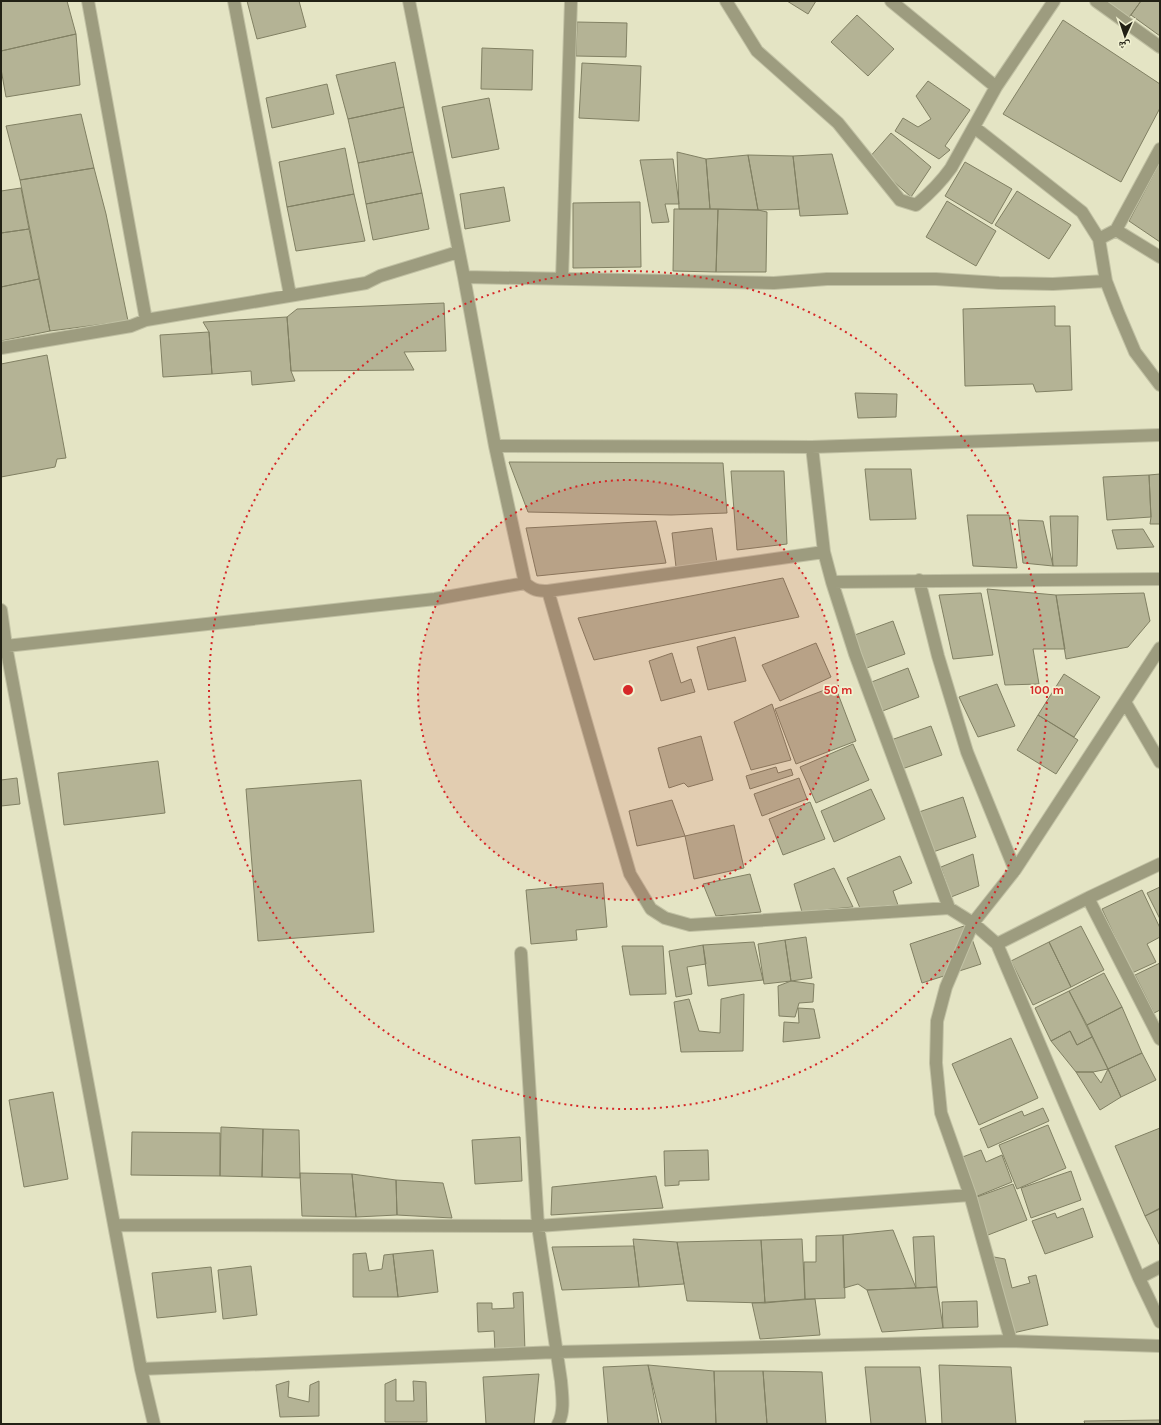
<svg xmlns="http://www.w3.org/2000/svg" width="1161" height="1425" font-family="Karla,'Noto Naskh Arabic',sans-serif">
  <rect width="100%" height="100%" fill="#e4e4c4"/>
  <path fill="#b4b395" stroke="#818063" d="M1,1H67L76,34L1,51Z
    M247,1H299L306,27L257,39Z
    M787,1H816L808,14Z
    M1100,1H1141L1127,20Z
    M1141,1H1160V36L1131,15Z
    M857,15L894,49L868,76L831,42Z
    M1063,20L1160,84V108L1121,182L1003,114Z
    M577,22L627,23L626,57L576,56Z
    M76,34L80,85L6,97L1,69V51Z
    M482,48L533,50L532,90L481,89Z
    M395,62L404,107L348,119L336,75Z
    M582,63L641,66L639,121L579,118Z
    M928,81L970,110L945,146L950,150L939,159L895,131L903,118L918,127L931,119L916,96Z
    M327,84L334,114L272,128L266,98Z
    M489,98L499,149L452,158L442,107Z
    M404,107L413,152L358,163L348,119Z
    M81,114L94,168L20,180L6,126Z
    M891,133L931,167L911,197L868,159Z
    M345,148L354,194L287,207L279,162Z
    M413,152L422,193L366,204L358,163Z
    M677,152L706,159L710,209H679Z
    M832,154L848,214L800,216L793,156Z
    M748,155L793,156L799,209L758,210Z
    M748,155L758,210L710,209L706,159Z
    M673,159L679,204H665L669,222L652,223L640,160Z
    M965,162L1012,189L992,224L945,196Z
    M1160,162V242L1129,221Z
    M94,168L106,214L128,321L50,331L20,180Z
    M504,187L510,221L465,229L460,194Z
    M21,188L29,229L1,233V191Z
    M1017,191L1071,225L1049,259L995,225Z
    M422,193L429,229L373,240L366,204Z
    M354,194L365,241L296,251L287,207Z
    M947,201L996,231L976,266L926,237Z
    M640,202L641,267L573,268V203Z
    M674,209H718L716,272L673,271Z
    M718,209L758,210L767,212L766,272H716Z
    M29,229L39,279L1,287V233Z
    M39,279L50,331L1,341V287Z
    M444,303L446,351L404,352L414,370L291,371L287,317L297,309Z
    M1055,306V326H1070L1072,390L1036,392L1033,384L965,386L963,309Z
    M287,317L291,371L295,381L252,385L251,371L212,374L209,332L203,322Z
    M209,332L212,374L163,377L160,335Z
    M47,355L66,458L57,459L55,467L1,477V364Z
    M855,393L897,394L896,417L858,418Z
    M509,462L723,463L727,513L671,515L528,512Z
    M865,469H911L916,519L870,520Z
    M731,471H784L787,544L737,550Z
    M1160,474V524H1150L1151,517L1149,475Z
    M1149,475L1151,517L1107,520L1103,477Z
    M967,515H1009L1017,568L973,566Z
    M1050,516H1078L1077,566H1053Z
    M1018,520L1043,521L1053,566L1023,563Z
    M656,521L666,563L537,576L526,528Z
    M712,528L717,563L676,567L672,533Z
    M1143,529L1154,547L1117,549L1112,530Z
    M783,578L799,617L594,660L578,618Z
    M987,589L1056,595L1065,649H1033L1039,684L1005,685Z
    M981,593L993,655L953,659L939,595Z
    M1144,593L1150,621L1128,647L1066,659L1056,595Z
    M893,621L905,654L864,669L852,636Z
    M735,637L746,681L708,690L697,647Z
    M816,643L831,677L780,701L762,665Z
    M672,653L681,683L691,679L695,692L661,701L649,661Z
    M908,668L919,697L880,712L869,683Z
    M1064,674L1100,697L1074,737L1038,715Z
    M997,684L1015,726L978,737L959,697Z
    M835,686L856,741L796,764L775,709Z
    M772,704L791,760L751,770L734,722Z
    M1038,715L1078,740L1056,774L1017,750Z
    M931,726L942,755L902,769L891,740Z
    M701,736L713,780L688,787L684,783L669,788L658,748Z
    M853,744L869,780L816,803L800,767Z
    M158,761L165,813L64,825L58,773Z
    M776,767L778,773L791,769L793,775L750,789L746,776Z
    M17,778L20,804L1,806V780Z
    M799,778L807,799L762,816L754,794Z
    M361,780L374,932L258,941L246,789Z
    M871,789L885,819L834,842L821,811Z
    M963,797L976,837L933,852L919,812Z
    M672,800L685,836L637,846L629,811Z
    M810,802L825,839L783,855L769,819Z
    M734,825L744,868L694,879L685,836Z
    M973,854L979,886L951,897L941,867Z
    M900,856L912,883L893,891L898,905L860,908L847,878Z
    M834,868L853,907L802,912L794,884Z
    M750,874L761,912L716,916L703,884Z
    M603,883L607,927L576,930L577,940L531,944L526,890Z
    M1160,887V919L1147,893Z
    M1142,890L1160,928V937L1147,944L1156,962L1132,973L1102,909Z
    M967,925L981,964L922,983L910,944Z
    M1081,926L1104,970L1071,987L1049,942Z
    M806,937L812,978L791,981L785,940Z
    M785,940L791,981L764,984L758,944Z
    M754,942L763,980L708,986L703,945Z
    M1049,942L1071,987L1033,1005L1011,961Z
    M703,945L706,964L687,967L692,994L676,997L669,951Z
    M622,946H663L666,994L630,995Z
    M1160,963V1010L1154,1013L1135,975Z
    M1104,973L1122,1007L1087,1025L1069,991Z
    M791,981L814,984L813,1002L799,1003L795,1017L779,1016L778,986Z
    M1069,991L1092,1037L1077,1045L1070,1031L1051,1041L1035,1008Z
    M744,994L743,1051L681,1052L674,1002L689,999L699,1031L720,1033L721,999Z
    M1122,1007L1142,1053L1108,1069L1087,1025Z
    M798,1008L814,1009L820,1038L783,1042L784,1022L799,1023Z
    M1070,1031L1077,1045L1092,1037L1108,1069L1093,1072H1076L1051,1041Z
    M1011,1038L1038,1098L979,1125L952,1064Z
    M1142,1053L1156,1080L1121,1097L1108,1069Z
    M1108,1069L1121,1097L1100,1110L1076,1072H1093L1101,1083Z
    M53,1092L68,1179L24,1187L9,1100Z
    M1043,1108L1049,1121L988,1148L980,1129L1022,1111L1024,1116Z
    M1048,1125L1066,1168L1017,1189L999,1145Z
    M221,1127L263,1129L262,1177L220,1176Z
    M1160,1128V1209L1145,1216L1115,1146Z
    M263,1129L299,1130L300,1178L262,1177Z
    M132,1132L220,1133V1176L131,1175Z
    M520,1137L522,1181L475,1184L472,1140Z
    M708,1150L709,1180L679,1181V1185L665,1186L664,1151Z
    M981,1150L986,1162L1002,1155L1012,1182L975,1197L960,1158Z
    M1071,1171L1081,1200L1031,1218L1021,1188Z
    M300,1173L352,1174L356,1217L302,1216Z
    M352,1174L396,1180L397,1215L356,1217Z
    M656,1176L663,1208L551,1215L552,1187Z
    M396,1180L443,1183L452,1218L397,1215Z
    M1013,1184L1027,1220L988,1235L974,1198Z
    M1083,1208L1093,1237L1045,1254L1032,1221L1055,1213L1057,1218Z
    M1160,1208V1246L1145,1216Z
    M893,1230L916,1288L867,1290L858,1284L844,1288L843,1235Z
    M843,1235L845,1298L805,1299L804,1262H816V1236Z
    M934,1236L937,1287L916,1288L913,1237Z
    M633,1239L677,1242L684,1284L639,1287Z
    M802,1239L805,1299L765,1303L761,1240Z
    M761,1240L765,1303L687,1301L677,1242Z
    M634,1246L639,1287L562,1290L552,1247Z
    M433,1250L438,1292L398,1297L393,1254Z
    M366,1253L369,1271L382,1269L384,1255L393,1254L398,1297H353V1254Z
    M994,1257L1005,1259L1012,1288L1030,1283L1028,1277L1036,1275L1048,1325L1013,1333Z
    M251,1266L257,1315L223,1319L218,1270Z
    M211,1267L216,1312L157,1318L152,1273Z
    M937,1287L943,1328L882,1332L867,1290Z
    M523,1292L525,1351L495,1352L494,1331L478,1332L477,1303H492V1309L514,1308L513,1293Z
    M815,1299L820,1335L760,1339L752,1303Z
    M977,1301L978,1327L943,1328L942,1302Z
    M648,1365L659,1424H608L603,1367Z
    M648,1365L714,1371L716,1424H662Z
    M939,1365L1011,1367L1016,1424H942Z
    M865,1367H920L926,1424H871Z
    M714,1371H763L767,1424H716Z
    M763,1371L822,1372L826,1424H767Z
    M539,1374L534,1424H486L483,1377Z
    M396,1379V1401H414L413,1381L426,1382L427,1422H385V1384Z
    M289,1381L288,1397L309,1402L310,1385L319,1381V1416L280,1417L276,1385Z
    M1160,1420V1424H1085L1084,1421Z"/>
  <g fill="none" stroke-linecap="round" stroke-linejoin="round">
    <defs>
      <path id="minor" d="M88,1L146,320
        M234,1L290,295
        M409,1L464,277L495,446L525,583C533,590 537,591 548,591L824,552
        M726,1L757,51L838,123L900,200L916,205C929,194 941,182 951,168L996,87L1054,1
        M891,1L996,87
        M1096,1L1160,47
        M974,127L1082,212L1099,239L1106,281L1118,312L1135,352L1160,385
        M1116,230L1160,257
        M1099,239L1116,230L1160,149
        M464,277L774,283L827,279H936L999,283L1053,284L1106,281
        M562,279L571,1
        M1,348L131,326L146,320L366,283L380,276L458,252
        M495,446L812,447L1160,435
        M812,447L824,552L832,582L855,654L949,908L973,923L997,944L1139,1278L1160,1322
        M919,580L938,656L967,752L1015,870
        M832,582L1160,579
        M548,591L630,874L651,909L665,918L690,925L949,908
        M1,610L6,646L141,1369L154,1424
        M6,646L435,599L525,583
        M1125,702L1160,762
        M1088,898L1160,1039
        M997,944L1088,898L1160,864
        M521,953L538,1226L561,1381C562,1394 565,1412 558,1424
        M115,1225L538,1226L970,1195
        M1139,1278L1160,1267
        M1011,1341L970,1195L941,1113L936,1063L937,1021L946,987L973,923L1015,870L1160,648
        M141,1369L558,1352L1011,1341L1160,1346"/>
    </defs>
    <use href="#minor" stroke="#c1c1a4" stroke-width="14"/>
    <use href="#minor" stroke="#9d9c7f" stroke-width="12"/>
  </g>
  <circle cx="628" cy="690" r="210" fill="#d62828" fill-opacity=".12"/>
  <g fill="none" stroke="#d62828" stroke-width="2" stroke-dasharray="2 4">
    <circle cx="628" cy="690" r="210"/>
    <circle cx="628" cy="690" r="419"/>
  </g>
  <circle cx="628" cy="690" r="6" fill="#d62828" stroke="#f1f1d1" stroke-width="2"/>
  <g font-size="12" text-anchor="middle" font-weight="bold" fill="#d62828" stroke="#f1f1d1" stroke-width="3.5" stroke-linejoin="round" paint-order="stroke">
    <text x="838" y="694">50 m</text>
    <text x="1047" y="694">100 m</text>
  </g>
  <rect width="1161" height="1425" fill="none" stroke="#222115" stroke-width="4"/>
  <g transform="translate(1125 36) rotate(183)" stroke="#f1f1d1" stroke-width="3" paint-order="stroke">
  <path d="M0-3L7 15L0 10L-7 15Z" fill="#222115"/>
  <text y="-6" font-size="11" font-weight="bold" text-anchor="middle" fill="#222115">ش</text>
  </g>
</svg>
